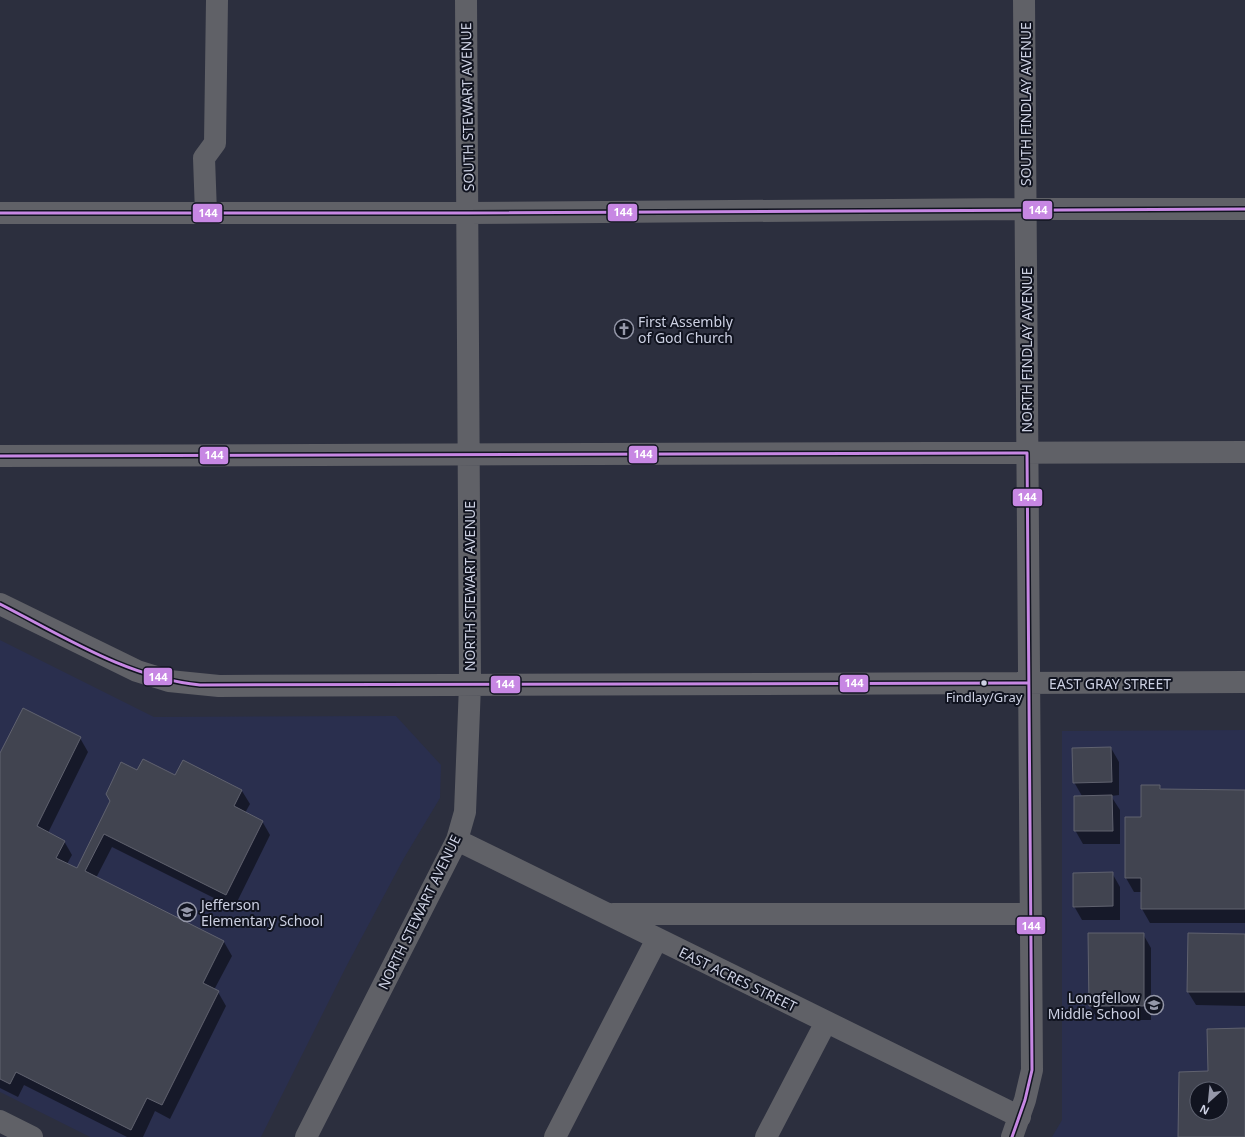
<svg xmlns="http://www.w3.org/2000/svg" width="1245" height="1137" font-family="'Noto Sans',sans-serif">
  <rect width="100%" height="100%" fill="#2c2f3e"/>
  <path fill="#2a2f4e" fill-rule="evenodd" d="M0,640L154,717L396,716L441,765L440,798L404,858L346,967L261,1137H90L0,1092Z
    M1245,730V1137H1052L1062,1120V731ZM1197,1089H1221V1113H1197Z"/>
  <path fill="#0007" d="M23,709L80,738L88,752L48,833L64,841L72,855L67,864L77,869L138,771L176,776L242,791L250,804L245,813L262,821L270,835L234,908L112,847L96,878L224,942L232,956L214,990L218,992L226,1006L170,1119L155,1111L143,1137H127L24,1085L18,1097L0,1088V755Z
    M1111,748L1119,762V795L1111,796L1120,810V844H1083L1075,830L1082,796L1074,782Z
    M1159,786L1162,790L1245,791V923H1150L1142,909V892H1134L1126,878V818H1142Z
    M1112,873L1120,887V920H1082L1074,906Z
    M1143,934L1151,948V1020H1098L1090,1006Z
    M1245,935V1006L1196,1005L1188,992Z"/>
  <path fill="#414450" stroke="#60626f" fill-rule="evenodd" d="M23,708L81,737L37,826L65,841L56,858L77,868L110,801L106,794L121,762L137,770L143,759L175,775L183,760L242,790L234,806L263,821L226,895L104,834L85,871L224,941L203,983L219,991L162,1105L147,1098L131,1130L16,1072L10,1084L0,1079V753Z
    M1111,747L1112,782L1073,783L1072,748Z
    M1141,785H1160V789L1245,790V909H1141V878H1125V817H1141Z
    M1112,795L1113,831H1074V796Z
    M1113,872V906L1073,907V873Z
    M1088,933H1144V1006H1089Z
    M1188,933L1245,934V992H1187Z
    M1245,1028V1137H1178L1179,1072L1208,1071L1207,1029ZM1197,1089H1221V1113H1197Z"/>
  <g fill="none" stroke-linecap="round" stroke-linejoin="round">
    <path stroke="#606167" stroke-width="22" d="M0,213H468L1025,209H1245
      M206,213L204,158L215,143L217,0
      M0,456L1245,452
      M0,604L137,671L169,681L219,686L1245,682
      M457,840L1020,1117
      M613,914H1030
      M0,1121L32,1137
      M306,1137L457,840L465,812L470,685L466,0
      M555,1137L657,939
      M766,1137L826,1022
      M1012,1137L1025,1100L1032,1070L1024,0"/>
    <defs>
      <path id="bus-1" d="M0,213H468L1245,209
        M0,456L1027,453L1032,1070L1025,1100L1012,1137
        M0,604C63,636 128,678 200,685L1028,683"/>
    </defs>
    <use href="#bus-1" stroke="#111420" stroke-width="6"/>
    <use href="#bus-1" stroke="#c787e3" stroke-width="3"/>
  </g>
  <defs>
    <symbol id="church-ring" viewBox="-11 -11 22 22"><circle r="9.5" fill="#111420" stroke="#9598a9" stroke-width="1.5"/><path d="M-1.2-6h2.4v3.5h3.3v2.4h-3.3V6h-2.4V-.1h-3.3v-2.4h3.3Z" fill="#9598a9"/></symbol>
    <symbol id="school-ring" viewBox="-11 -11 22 22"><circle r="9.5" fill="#111420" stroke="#9598a9" stroke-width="1.5"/><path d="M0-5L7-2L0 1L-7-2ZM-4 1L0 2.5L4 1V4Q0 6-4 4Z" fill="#9598a9"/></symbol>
  </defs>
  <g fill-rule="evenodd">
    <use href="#church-ring" x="613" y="318" width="22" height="22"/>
    <use href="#school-ring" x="176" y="901" width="22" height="22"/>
    <use href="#school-ring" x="1143" y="994" width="22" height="22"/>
  </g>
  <circle fill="#cdd1e3" stroke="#111420" stroke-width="1.5" cx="984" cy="683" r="3.5"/>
  <g text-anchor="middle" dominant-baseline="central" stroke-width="4" stroke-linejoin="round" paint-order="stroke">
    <g font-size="13" fill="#cdd1e3" stroke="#111420">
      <text x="984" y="697">Findlay/Gray</text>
    </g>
    <g font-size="14" fill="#cdd1e3" stroke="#111420">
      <text transform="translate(1025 104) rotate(-90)">SOUTH FINDLAY AVENUE</text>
      <text transform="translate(467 107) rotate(-91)">SOUTH STEWART AVENUE</text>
      <text transform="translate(1026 350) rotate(-90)">NORTH FINDLAY AVENUE</text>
      <text transform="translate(469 586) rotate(-90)">NORTH STEWART AVENUE</text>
      <text x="1110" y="683">EAST GRAY STREET</text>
      <text transform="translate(419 912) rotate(-64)">NORTH STEWART AVENUE</text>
      <text transform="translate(738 979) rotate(26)">EAST ACRES STREET</text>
    </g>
    <g font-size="14" fill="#cdd1e3" stroke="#111420" text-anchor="start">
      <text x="638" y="321">First Assembly<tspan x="638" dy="16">of God Church</tspan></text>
      <text x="201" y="904">Jefferson<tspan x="201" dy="16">Elementary School</tspan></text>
      <text x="1140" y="997" text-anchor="end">Longfellow<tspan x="1140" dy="16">Middle School</tspan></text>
    </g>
  </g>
  <g stroke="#111420" stroke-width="1.5">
    <rect x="1022" y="200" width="31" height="20" rx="4" fill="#c787e3"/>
    <rect x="607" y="203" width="31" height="19" rx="4" fill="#c787e3"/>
    <rect x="192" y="203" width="31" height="20" rx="4" fill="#c787e3"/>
    <rect x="628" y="445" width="30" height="19" rx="4" fill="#c787e3"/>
    <rect x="199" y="446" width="30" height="19" rx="4" fill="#c787e3"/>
    <rect x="1012" y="488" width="31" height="19" rx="4" fill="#c787e3"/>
    <rect x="143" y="667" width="30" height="19" rx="4" fill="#c787e3"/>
    <rect x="839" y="674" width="30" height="19" rx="4" fill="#c787e3"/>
    <rect x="490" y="675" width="31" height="19" rx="4" fill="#c787e3"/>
    <rect x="1016" y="916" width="30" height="19" rx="4" fill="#c787e3"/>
  </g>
  <g font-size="11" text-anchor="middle" font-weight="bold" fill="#fff">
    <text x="1038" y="214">144</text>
    <text x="623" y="216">144</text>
    <text x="208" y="217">144</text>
    <text x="643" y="458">144</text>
    <text x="214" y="459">144</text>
    <text x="1027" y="501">144</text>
    <text x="158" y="681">144</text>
    <text x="854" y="687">144</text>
    <text x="505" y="688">144</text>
    <text x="1031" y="930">144</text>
  </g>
  <g transform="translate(1209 1101) rotate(207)"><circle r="19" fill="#111420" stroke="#5c606e"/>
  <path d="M0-3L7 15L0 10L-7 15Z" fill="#9598a9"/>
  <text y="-6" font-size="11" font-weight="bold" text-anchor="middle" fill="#cdd1e3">N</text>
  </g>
</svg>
